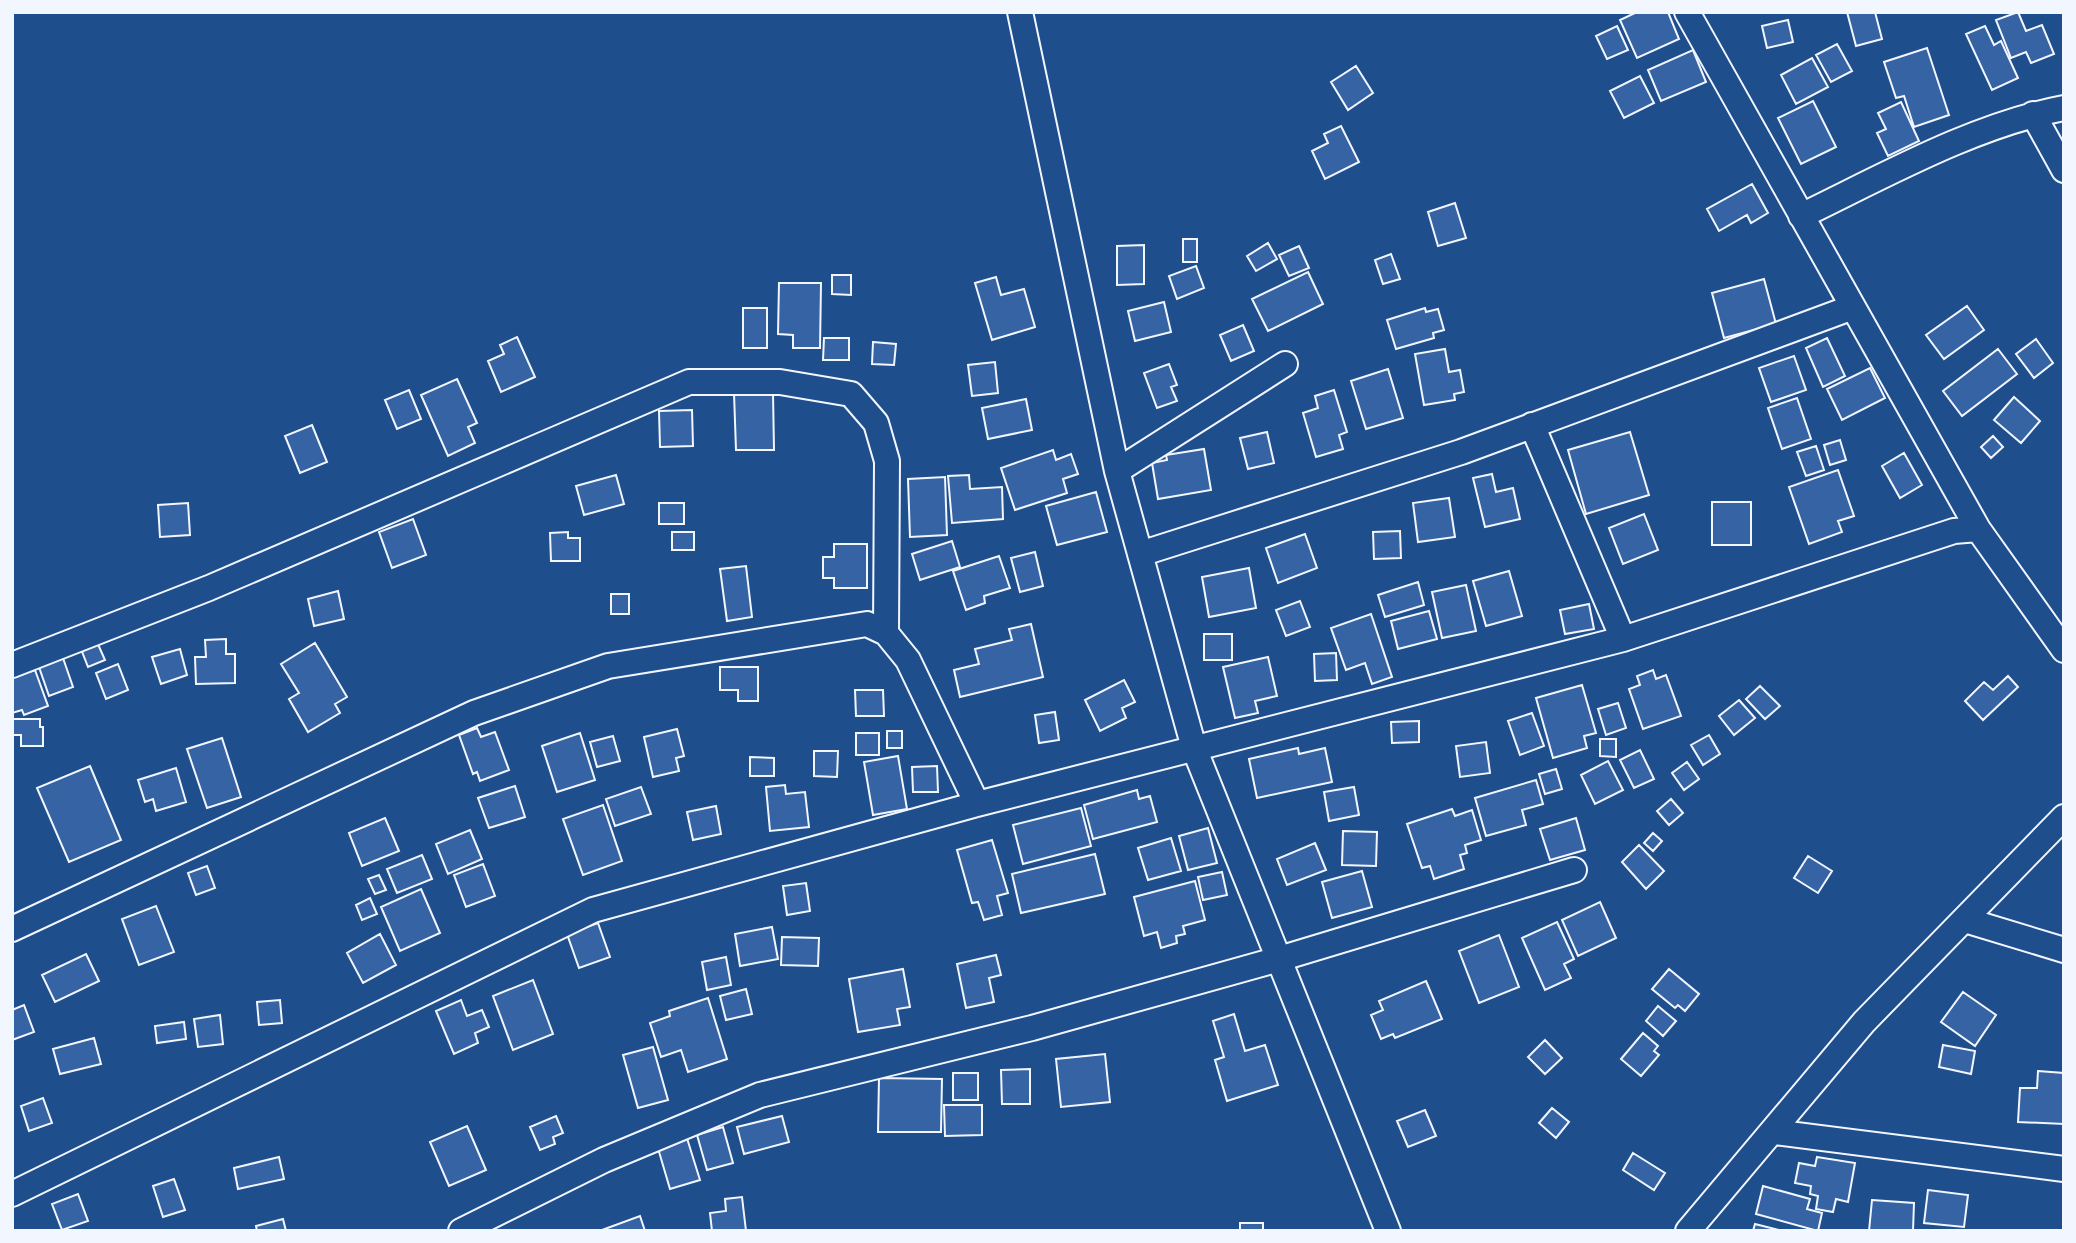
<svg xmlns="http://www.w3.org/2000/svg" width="2076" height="1243" font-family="Quicksand,sans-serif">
  <rect width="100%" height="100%" fill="#1f4e8c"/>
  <path fill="#3563a3" stroke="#f2f6ff" stroke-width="2" d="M1637,12H1668L1679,39L1637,58L1620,20Z
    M1847,12H1875L1882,39L1856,46Z
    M2018,12L2026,31L2042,25L2054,54L2031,63L2026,52L2011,58L1996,20Z
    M1788,20L1793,42L1767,48L1762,26Z
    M1617,26L1628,50L1607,59L1596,36Z
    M1985,26L1994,45L2001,41L2018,78L1992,90L1966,34Z
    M1837,44L1852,71L1831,82L1816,55Z
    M1927,48L1949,115L1914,127L1904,96L1896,98L1884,62Z
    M1693,50L1706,82L1661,101L1648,70Z
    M1812,58L1828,87L1796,104L1781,75Z
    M1356,66L1373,93L1348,110L1331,82Z
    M1640,76L1654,103L1624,118L1610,91Z
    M1813,101L1836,147L1801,164L1778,118Z
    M1901,102L1919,141L1888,156L1877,133L1886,129L1878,113Z
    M1341,126L1359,162L1325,179L1312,151L1328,143L1324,134Z
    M1752,184L1768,213L1751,223L1747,215L1719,231L1707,209Z
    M1455,203L1466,238L1438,246L1428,212Z
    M1183,239H1197V262H1183Z
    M1268,243L1277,259L1256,271L1247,256Z
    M1144,245V284L1117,285V246Z
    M1299,246L1309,268L1289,276L1279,255Z
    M1391,254L1400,279L1383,284L1375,260Z
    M1196,266L1204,288L1177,299L1169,276Z
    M1308,272L1323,304L1268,331L1252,299Z
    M832,275H851V295L832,294Z
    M996,277L1001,295L1024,289L1035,327L992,340L975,283Z
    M1764,279L1776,324L1724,338L1712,293Z
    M779,283H821L820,348H793V335L778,334Z
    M1164,302L1171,332L1135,341L1128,311Z
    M1967,306L1984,330L1944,359L1926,335Z
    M743,308H767V348H743Z
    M1425,308L1426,312L1438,309L1444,330L1433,333L1434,338L1396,349L1387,320Z
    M1243,325L1254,351L1231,361L1220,335Z
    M517,337L535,377L501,392L488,361L504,354L500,345Z
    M824,338H849V360H823Z
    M1827,338L1845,376L1823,387L1806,348Z
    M2036,339L2053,363L2034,378L2016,354Z
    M873,342L896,344L894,365L872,364Z
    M1445,349L1449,372L1460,370L1464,392L1454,394L1455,400L1424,405L1415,354Z
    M1998,349L2017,374L1962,416L1943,391Z
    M1794,356L1806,390L1771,402L1759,368Z
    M995,362L998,393L972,396L968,365Z
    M1169,364L1177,385L1171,387L1177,401L1157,408L1144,373Z
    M1870,368L1885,398L1842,420L1827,389Z
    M1388,369L1403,418L1366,429L1351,381Z
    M457,379L477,423L468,427L475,443L448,456L421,395Z
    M409,390L421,419L397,429L385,400Z
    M1334,390L1347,432L1339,435L1343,449L1316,457L1303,413L1318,408L1315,396Z
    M734,393H773L774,450H736Z
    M2014,397L2040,421L2021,443L1994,420Z
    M1797,398L1811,439L1782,449L1768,408Z
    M1026,399L1032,430L988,439L982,408Z
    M692,410L693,446L660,447L659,411Z
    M312,425L327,462L300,473L285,436Z
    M1267,432L1274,463L1248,469L1240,438Z
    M1630,432L1649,495L1586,514L1568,450Z
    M1993,436L2003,447L1991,458L1981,447Z
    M1840,440L1846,460L1830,465L1824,445Z
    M1816,446L1824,470L1806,476L1797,452Z
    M1204,449L1211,490L1158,499L1152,463L1167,460L1166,455Z
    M1053,450L1056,460L1071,454L1078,474L1063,479L1067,493L1015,510L1001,468Z
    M1904,453L1922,485L1900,498L1882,466Z
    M1838,470L1854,516L1838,521L1842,532L1809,544L1789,487Z
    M1492,474L1496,492L1513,488L1520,519L1485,527L1473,478Z
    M616,475L624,504L584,515L576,486Z
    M969,475L970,489L1002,487L1003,519L952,523L948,476Z
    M945,477L947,535L910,537L908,479Z
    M1096,492L1107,532L1057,545L1046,506Z
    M1449,498L1455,537L1418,542L1413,503Z
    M1712,502H1751V545H1712Z
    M188,503L190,535L160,537L158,505Z
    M659,503H684V524H659Z
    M1644,514L1658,550L1623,564L1609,528Z
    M413,519L426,555L392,568L379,532Z
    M1400,531L1401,558L1374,559L1373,532Z
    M568,532V538H580V561H551L550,533Z
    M672,532H694V550H672Z
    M1305,534L1317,568L1278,583L1266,548Z
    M952,541L960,567L920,580L912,554Z
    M834,544H867V588H834V578H823V557H834Z
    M1035,552L1043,586L1020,592L1011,558Z
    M999,556L1010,588L984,596L985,603L966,610L953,571Z
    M746,566L752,617L727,621L720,569Z
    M1249,568L1256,608L1209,617L1202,577Z
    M1509,571L1522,616L1486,626L1473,581Z
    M1418,582L1424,605L1385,617L1378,595Z
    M1466,585L1476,631L1442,638L1432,592Z
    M338,591L344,619L314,626L308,599Z
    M611,594H629V614H611Z
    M1300,601L1310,627L1286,636L1276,610Z
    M1589,604L1594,629L1565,634L1560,610Z
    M1429,611L1437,639L1398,649L1391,621Z
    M1371,614L1392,677L1372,684L1365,663L1346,670L1331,628Z
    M1031,624L1043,677L960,697L954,670L979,664L975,649L1012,640L1009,629Z
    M1204,634H1232V660H1204Z
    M226,639V654H235V683L196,684L195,657H206L205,640Z
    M97,642L105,660L88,667L81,649Z
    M315,643L347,697L335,704L340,713L308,732L289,699L299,693L281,664Z
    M180,649L187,675L161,684L152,657Z
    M1336,653L1337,680L1315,681L1314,654Z
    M1268,657L1277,696L1255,701L1258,713L1235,718L1223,667Z
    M63,658L73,687L49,696L39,667Z
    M118,664L128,690L106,699L96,673Z
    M720,667H758V701H738V690H720Z
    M35,670L48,706L24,715L22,710L12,713V678Z
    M1653,670L1656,679L1666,675L1681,716L1643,729L1629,689L1640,685L1637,676Z
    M2008,676L2018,687L1983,720L1965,701L1984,682L1993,690Z
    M1124,680L1135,702L1122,708L1126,718L1100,731L1085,700Z
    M1582,685L1596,733L1584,736L1587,748L1553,758L1536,698Z
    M1760,686L1780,706L1765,719L1746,699Z
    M855,690H883L884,716H856Z
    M1739,700L1755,718L1734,735L1719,716Z
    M1618,703L1626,728L1606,735L1598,709Z
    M1055,712L1059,740L1039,743L1035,715Z
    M1532,713L1544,746L1520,755L1508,721Z
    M12,719H40V727H43V746H21V735H12Z
    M1419,721V742L1392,743L1391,722Z
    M477,728L481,737L495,732L509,770L480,781L477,772L473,774L459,735Z
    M677,729L684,756L676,758L679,771L653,777L644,737Z
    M887,731H902V748H887Z
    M580,733L595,780L557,792L542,746Z
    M856,733H879V755H856Z
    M1709,735L1720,754L1703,765L1691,745Z
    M613,736L620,761L597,767L590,742Z
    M222,738L241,797L207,808L187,749Z
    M1600,739H1616V757L1600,756Z
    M1486,742L1490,773L1460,777L1456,746Z
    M1298,748L1299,754L1325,748L1332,782L1257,798L1249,759Z
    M1640,750L1654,779L1634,788L1620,760Z
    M814,751H838L837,777L814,776Z
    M898,756L907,809L873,815L864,762Z
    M750,757L774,758V776H750Z
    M1608,761L1623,790L1595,804L1581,775Z
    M1687,762L1699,779L1684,790L1672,773Z
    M90,766L121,840L69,862L37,788Z
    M937,766L938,792H913L912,767Z
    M176,768L186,802L156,811L153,799L145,802L138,780Z
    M1556,769L1562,789L1545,794L1539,774Z
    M1536,780L1543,804L1522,810L1526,825L1486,836L1475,798Z
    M785,785L786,794L805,792L809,827L770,831L766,787Z
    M515,786L525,817L489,828L478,798Z
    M641,787L651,814L615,826L606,799Z
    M1354,787L1359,815L1329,821L1324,792Z
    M1137,790L1139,799L1150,796L1157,822L1093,839L1084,805Z
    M1671,799L1683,813L1669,825L1657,811Z
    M603,805L622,861L583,875L563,819Z
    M716,806L721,834L693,840L687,812Z
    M1081,808L1091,846L1023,864L1013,825Z
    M1452,809L1455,816L1472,810L1481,840L1465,845L1467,853L1460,855L1464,869L1434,879L1430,866L1422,868L1407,824Z
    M385,818L399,851L362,866L349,833Z
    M1576,818L1585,850L1550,860L1540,829Z
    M1208,828L1217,863L1188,870L1179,836Z
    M470,830L482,859L448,874L436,844Z
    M1343,831L1377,832L1376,866L1342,865Z
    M1653,833L1662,841L1653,851L1644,843Z
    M1171,838L1181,871L1148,880L1138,848Z
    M992,840L1008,893L997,896L1002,915L984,920L978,902L972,903L957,850Z
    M1315,843L1326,870L1287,885L1277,859Z
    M1639,845L1664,871L1646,889L1622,862Z
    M1095,854L1105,894L1021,913L1012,874Z
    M422,855L432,879L397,893L387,869Z
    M1808,856L1832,871L1818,893L1794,878Z
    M483,864L495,896L466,907L454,875Z
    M207,866L215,888L196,895L188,873Z
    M1362,871L1372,907L1332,918L1322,882Z
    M1222,872L1227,895L1203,900L1198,877Z
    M379,875L386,890L375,894L368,879Z
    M1195,881L1205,920L1183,926L1185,934L1176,936L1177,943L1161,948L1157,932L1144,936L1134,897Z
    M806,883L810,911L787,915L783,886Z
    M421,889L440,933L400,951L381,907Z
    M370,898L377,914L362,920L356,905Z
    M1600,902L1616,938L1578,956L1562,920Z
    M156,906L174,952L139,965L122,919Z
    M1557,922L1574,959L1564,964L1571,978L1545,990L1522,938Z
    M598,923L610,957L579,968L567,934Z
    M772,927L778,959L740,966L735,934Z
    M380,934L396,965L363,983L347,953Z
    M1499,935L1519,987L1479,1003L1459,951Z
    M782,937L819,938L818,966L781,965Z
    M86,954L99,981L55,1002L42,975Z
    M996,955L1001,975L989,978L994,1002L966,1008L957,964Z
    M726,957L731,985L707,990L702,962Z
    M903,969L910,1007L897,1009L900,1025L858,1032L849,979Z
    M1669,969L1699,994L1685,1011L1678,1005L1675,1008L1652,989Z
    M533,980L553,1034L513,1050L493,996Z
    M1426,981L1442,1019L1395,1038L1393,1034L1381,1039L1371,1015L1383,1010L1379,1001Z
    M746,989L752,1014L726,1020L720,996Z
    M1963,992L1996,1015L1975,1046L1941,1022Z
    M708,998L727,1059L688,1072L681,1050L661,1057L650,1023L670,1016L669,1011Z
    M280,1000L282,1023L259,1025L257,1002Z
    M461,1000L467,1016L482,1010L489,1027L475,1033L478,1043L454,1054L436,1011Z
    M24,1005L34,1032L12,1040V1010Z
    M1658,1006L1676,1021L1663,1036L1646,1021Z
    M1234,1014L1245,1051L1265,1045L1278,1085L1227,1101L1215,1060L1224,1057L1213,1021Z
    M220,1015L223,1044L198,1047L194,1019Z
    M184,1022L186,1039L157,1043L155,1026Z
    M1643,1033L1658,1046L1654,1051L1659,1055L1641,1076L1621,1059Z
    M94,1038L101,1064L60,1074L53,1049Z
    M1545,1040L1562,1058L1545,1074L1528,1057Z
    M1943,1045L1975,1051L1971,1074L1939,1067Z
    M653,1047L668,1100L638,1108L623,1055Z
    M1105,1054L1110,1102L1061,1107L1056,1059Z
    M1030,1069V1104H1002L1001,1070Z
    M2038,1071L2064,1073V1124L2018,1122L2020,1088H2037Z
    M953,1073H978V1100H953Z
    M879,1078L942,1079L941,1132H878Z
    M43,1098L52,1123L29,1131L21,1106Z
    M944,1105H982V1135L945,1136Z
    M1552,1108L1569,1122L1556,1138L1539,1123Z
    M1425,1110L1436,1136L1408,1147L1397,1121Z
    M556,1116L563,1133L553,1137L555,1144L540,1150L530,1127Z
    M782,1116L789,1142L744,1154L737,1127Z
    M467,1126L486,1170L449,1186L430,1142Z
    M723,1127L733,1163L707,1170L697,1135Z
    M686,1135L700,1180L670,1189L657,1145Z
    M1633,1153L1665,1173L1654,1190L1623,1170Z
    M279,1157L284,1179L238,1189L234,1168Z
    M1817,1157L1855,1163L1848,1202L1836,1199L1833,1212L1816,1209L1818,1196L1810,1194L1811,1186L1795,1183L1799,1163L1815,1166Z
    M174,1179L185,1210L163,1217L153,1186Z
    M1763,1186L1810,1199L1807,1209L1822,1213L1818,1231L1756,1214Z
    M1928,1190L1968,1195L1964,1227L1924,1223Z
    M78,1194L88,1221L62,1230L52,1204Z
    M742,1197L746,1231H712L710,1213L726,1211L725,1199Z
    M1872,1200L1914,1203L1913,1231H1869Z
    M640,1216L645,1231H602V1230Z
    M283,1219L286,1231H257L256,1226Z
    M1240,1223H1263V1231H1240Z
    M1755,1224L1783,1231H1753Z"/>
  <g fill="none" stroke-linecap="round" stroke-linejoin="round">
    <defs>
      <path id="minor" d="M1020,12L1117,471L1194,748L1388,1231
        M1687,12L1978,529
        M2033,114L2064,170
        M1801,216C1884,176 1974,125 2064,108
        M1532,425L1623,639
        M1117,471L1285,364
        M1140,554L1461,452L1853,307
        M12,665L209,588L689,382H780L851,394L876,423L887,461L886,633
        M1965,920L2064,950
        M12,929L474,713L608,666L867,624L886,633L908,660L977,804
        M1774,1132L2064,1169
        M12,1194L593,910L977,804L1623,639L1954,531L1978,529L2064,650
        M461,1231L604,1160L760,1095L1032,1028L1279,959L1574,870
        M1688,1231L1864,1022L2064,817"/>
    </defs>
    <use href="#minor" stroke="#f2f6ff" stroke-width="28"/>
    <use href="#minor" stroke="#1f4e8c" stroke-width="24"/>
  </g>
  <rect width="2076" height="1243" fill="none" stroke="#f2f6ff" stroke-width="28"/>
</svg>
